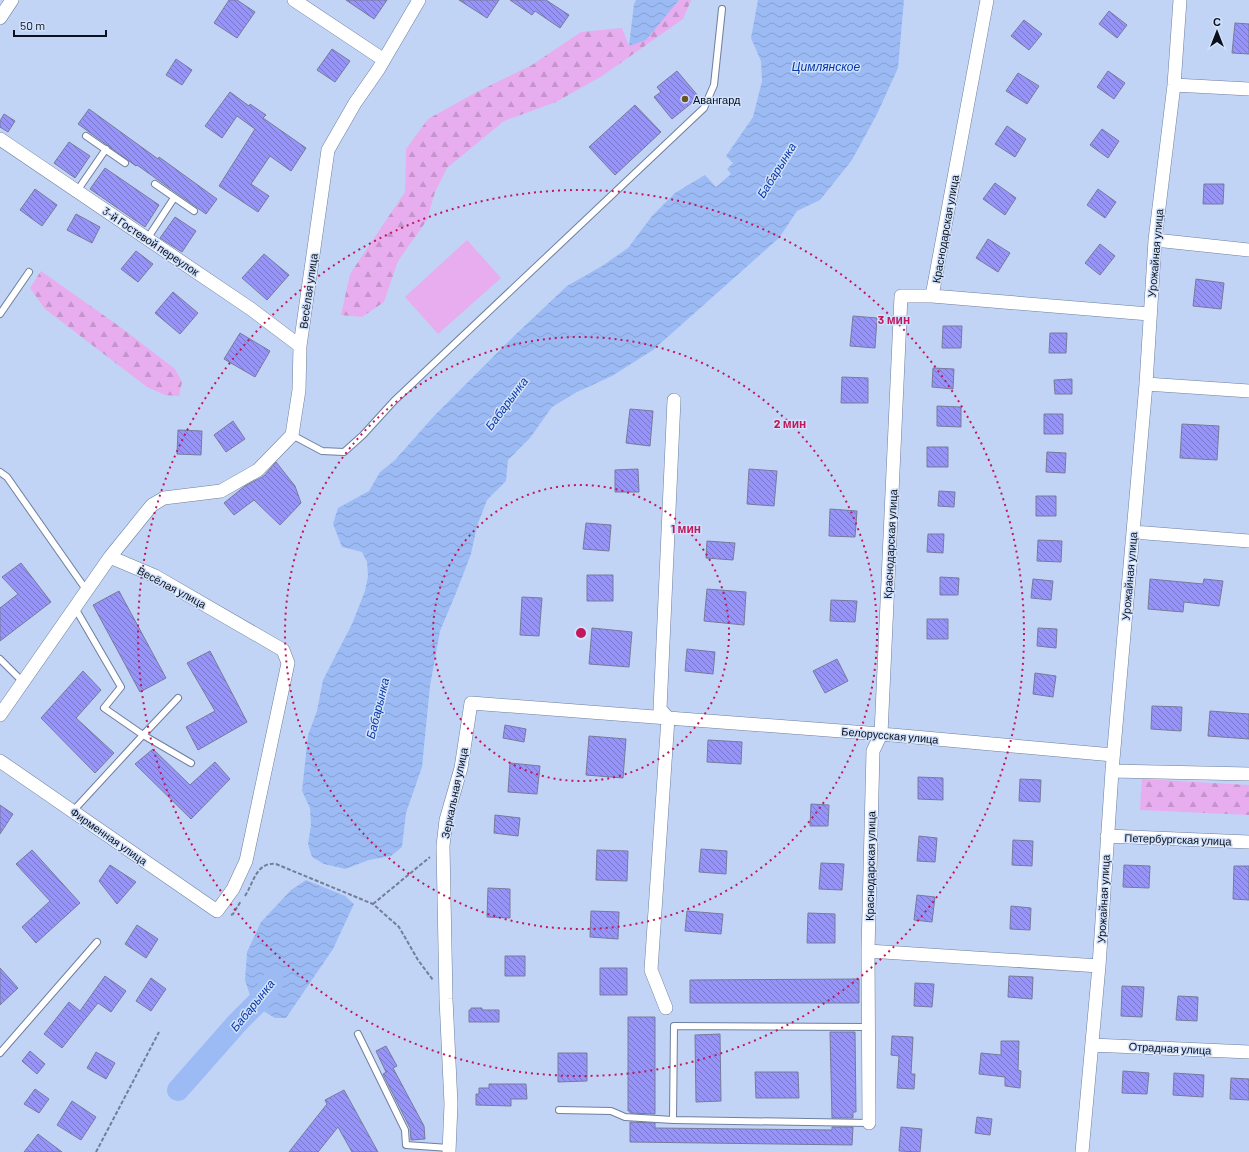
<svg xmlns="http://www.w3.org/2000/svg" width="1249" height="1152" font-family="Barlow,sans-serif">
  <defs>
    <pattern id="forest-firs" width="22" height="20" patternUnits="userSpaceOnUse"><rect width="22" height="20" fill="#e7adef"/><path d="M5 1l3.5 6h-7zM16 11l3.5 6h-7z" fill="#c594cc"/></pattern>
    <pattern id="water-waves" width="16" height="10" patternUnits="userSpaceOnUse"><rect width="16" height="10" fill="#9cbbf4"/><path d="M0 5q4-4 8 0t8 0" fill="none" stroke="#85a0d1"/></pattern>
    <pattern id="building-back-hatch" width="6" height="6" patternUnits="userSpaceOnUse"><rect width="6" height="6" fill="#9694fb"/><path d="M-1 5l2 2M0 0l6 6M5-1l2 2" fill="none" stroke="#7977ca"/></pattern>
  </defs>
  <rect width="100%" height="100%" fill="#c1d4f6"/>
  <path fill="url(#forest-firs)" d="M679,0H691L683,19L602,76L556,102L504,121L447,168L435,192L427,220L398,261L384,302L362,317L341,315L350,274L405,192L406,149L428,119L475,93L532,65L581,32L622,28L629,46L677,3Z
    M41,271L123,329L175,369L182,382L179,396L165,395L147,387L45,309L30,288Z
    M1142,779L1249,785V815L1140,810Z"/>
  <path fill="#e7adef" d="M467,240L501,278L438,334L405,297Z"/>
  <path fill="url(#water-waves)" d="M636,0H679L646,40L629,46L634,4Z
    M758,0H904L898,68L877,114L852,160L820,200L797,211L779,238L653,350L612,376L577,392L552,407L530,438L508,460L506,481L487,500L477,526L471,554L456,593L440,631L430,686L422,767L406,813L402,847L391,856L369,860L345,869L324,864L312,857L308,844L311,825L310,808L302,791L308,735L317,711L323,680L352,624L365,591L368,576L367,562L362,552L342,547L333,524L338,508L369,491L380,472L395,460L434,416L515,335L567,286L602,266L628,248L652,216L675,193L705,175L716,187L731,174L727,169L733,163L726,156L753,117L762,81L761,61L751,38Z
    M306,880L345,896L354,904L333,949L286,1018H275L253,1005L245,980L247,952L261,922L291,890Z"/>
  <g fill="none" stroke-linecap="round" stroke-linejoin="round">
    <path stroke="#9cbbf4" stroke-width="22" d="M178,1090L238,1022L262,998L273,981"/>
  </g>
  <path fill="url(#building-back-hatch)" stroke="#787a9c" d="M229,0H237L255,12L237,38L214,23Z
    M346,0H387L374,19Z
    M459,0H499L487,18Z
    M510,0H546L569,15L560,28L535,11L532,15Z
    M1109,11L1127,25L1117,38L1099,24Z
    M1024,20L1042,34L1029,50L1011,36Z
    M1235,23L1249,24V54L1232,53Z
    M332,49L350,61L335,82L317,70Z
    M176,59L192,70L182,85L166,75Z
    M677,71L699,97L672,119L654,97L661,92L657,87Z
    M1108,71L1125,83L1114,99L1097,87Z
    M1018,73L1039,86L1027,104L1006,91Z
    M230,92L249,106L250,104L266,115L263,118L306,148L291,171L270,156L251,184L269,196L258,212L219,186L255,129L237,116L222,138L205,126Z
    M635,105L661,132L615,175L589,147Z
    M89,109L158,159L159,157L217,199L206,214L137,165L136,166L78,124Z
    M4,114L15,121L8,132L0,127V121Z
    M1007,126L1026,139L1015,157L995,144Z
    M1102,129L1119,141L1108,158L1090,145Z
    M69,142L90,156L75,178L54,163Z
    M105,168L159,205L145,227L90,189Z
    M995,183L1016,198L1005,215L983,199Z
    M1204,184H1224L1223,204H1203Z
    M35,189L57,205L42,226L20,210Z
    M1098,189L1116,202L1105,218L1087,205Z
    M76,214L100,227L92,243L67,230Z
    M175,217L196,231L182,252L160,238Z
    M988,239L1010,253L998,272L976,258Z
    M1100,244L1115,256L1100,275L1085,263Z
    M136,251L153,264L138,282L121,269Z
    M264,254L289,275L267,300L242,278Z
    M1196,279L1224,283L1221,309L1193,306Z
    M173,292L198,313L180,334L155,313Z
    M853,316L877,318L875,348L850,346Z
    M943,326H962L961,348H942Z
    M240,333L270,351L255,377L224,359Z
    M1050,333H1067L1066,353H1049Z
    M933,368L954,369L953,389L932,387Z
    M842,377L868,378V403H841Z
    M1072,379V394H1055L1054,380Z
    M937,406L961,407V427L937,426Z
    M630,409L653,411L650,446L626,443Z
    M1044,414H1063V434H1044Z
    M233,421L245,439L226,452L214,435Z
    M1182,424L1219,426L1217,460L1180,458Z
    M178,430L202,431L201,455L177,454Z
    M927,447H948V467H927Z
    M1047,452L1066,453L1065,473L1046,472Z
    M276,462L295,486L301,503L280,525L254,500L234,515L224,503L245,486L264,476Z
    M638,469L639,492H615V470Z
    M749,469L777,471L774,506L747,504Z
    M939,491L955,492L954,507L938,506Z
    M1036,496H1056V516H1036Z
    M830,509L857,511L855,537L829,536Z
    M586,523L611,525L609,551L583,549Z
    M928,534H944L943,553L927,552Z
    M1038,540L1062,541L1061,562L1037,561Z
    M707,541L735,543L733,560L706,558Z
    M21,563L51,602L0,641V608L18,594L2,577Z
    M587,575H613V601H587Z
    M940,577L959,578L958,595H940Z
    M1033,579L1053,581L1051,600L1031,598Z
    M1150,579L1203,584L1204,579L1223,581L1219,606L1184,602L1183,612L1148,609Z
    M707,589L746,592L744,625L704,621Z
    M119,591L166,678L140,692L93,605Z
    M522,597L542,598L539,636L520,635Z
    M831,600L857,601L855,622L830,621Z
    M927,619H948V639H927Z
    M592,628L632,632L629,667L589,664Z
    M1038,628L1057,629L1056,648L1037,646Z
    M687,649L715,652L713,674L685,671Z
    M210,651L247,722L198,750L186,727L215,711L187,663Z
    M837,659L848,681L825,693L813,671Z
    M83,671L101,690L76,718L114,753L95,773L41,718Z
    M1035,673L1056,676L1053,697L1033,694Z
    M1152,706L1182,707L1181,731L1151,729Z
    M1210,711L1249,714V739L1208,736Z
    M505,725L526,729L524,742L503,738Z
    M589,736L626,739L623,778L586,775Z
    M708,740L742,742L741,764L707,762Z
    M153,749L190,785L215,762L230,779L191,819L135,764Z
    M510,763L540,766L537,794L508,792Z
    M918,777L943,778V800L918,799Z
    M1020,779L1041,780L1040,802L1019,801Z
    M811,804L829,805L828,826H810Z
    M0,805L13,814L0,834Z
    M495,815L520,818L518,836L494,833Z
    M919,836L937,838L935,862L917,861Z
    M1013,840L1033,841L1032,866L1012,865Z
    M701,849L727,851L726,874L699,872Z
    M32,850L80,903L36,943L22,927L50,901L16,864Z
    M597,850L628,851L627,881L596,880Z
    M821,863L844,864L842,890L819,889Z
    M110,865L136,882L117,904L99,881Z
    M1124,865L1150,866L1149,888L1123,887Z
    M1234,866H1249V900L1233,899Z
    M488,888L510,889V918L487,917Z
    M917,895L935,897L932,922L914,920Z
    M1011,906L1031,908L1030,930L1010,929Z
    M591,911L619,912L618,939L590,937Z
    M687,911L723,914L721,934L685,931Z
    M808,913L835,914V943H807Z
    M137,925L158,939L146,958L125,944Z
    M505,956H525V976H505Z
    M0,968L18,988L0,1005Z
    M600,968H627V995H600Z
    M105,976L126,991L111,1012L98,1003L62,1048L44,1034L69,1002L80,1011Z
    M1009,976L1033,977L1032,999L1008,997Z
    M151,978L166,989L151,1011L136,1001Z
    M859,979V1003H690V980Z
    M915,983L934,984L932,1007L914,1006Z
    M1122,986L1144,987L1142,1017L1121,1016Z
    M1178,996L1198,997L1197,1021L1176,1020Z
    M471,1008H482V1010H499V1022H469V1010H471Z
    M628,1017H655V1114L630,1113V1111H628Z
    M830,1032H855L856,1112H853V1118H832Z
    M720,1034L721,1101L696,1102L695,1035Z
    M892,1036L913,1037L911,1074H915L914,1089L897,1088L899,1056L891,1055Z
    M1001,1041H1019L1018,1070L1021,1071L1020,1088L1005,1086V1077L979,1074L981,1053L1001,1055Z
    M386,1046L397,1066L393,1068L424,1126L425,1139L411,1140L410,1128L383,1074L388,1071L386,1072L376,1051Z
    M30,1051L45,1064L37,1074L22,1061Z
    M96,1052L115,1063L106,1079L87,1068Z
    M558,1053H587V1081L558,1082Z
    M1123,1071L1149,1073L1147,1094L1122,1093Z
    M755,1072H798L799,1098H756Z
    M1174,1073L1204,1075L1203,1097L1173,1095Z
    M1231,1078L1249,1079V1100L1230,1099Z
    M489,1084H526L527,1099H511V1106L476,1105V1094H479V1088H489Z
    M35,1089L49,1099L39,1113L24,1104Z
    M344,1090L378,1152H352L338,1127L318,1152H289L327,1104L325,1100Z
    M72,1101L96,1117L81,1140L57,1125Z
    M977,1117L992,1119L990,1135L975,1133Z
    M630,1122L655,1123V1128L832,1130V1127H853L852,1145L630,1142Z
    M901,1127L922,1129L920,1152L899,1151Z
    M38,1134L62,1152H24Z"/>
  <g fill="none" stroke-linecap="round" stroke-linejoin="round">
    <defs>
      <path id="service" d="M86,136L125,163
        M155,184L194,211
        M77,191L106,149
        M147,239L174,198
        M0,314L29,272
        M292,435L322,451L344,452L363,435L394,401L704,108L714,85L722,9
        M0,472L7,477L87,591
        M75,608L121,687L104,708L143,735L178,698
        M0,659L23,682
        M73,811L143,735L191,763
        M358,1034L405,1130L406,1145L449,1148
        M0,1053L97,942
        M559,1110L611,1111L625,1117L673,1120L869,1123
        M673,1120L674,1026L868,1027"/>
      <path id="minor" d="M294,0L384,60
        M0,18L12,0
        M1174,85L1249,89
        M0,139L251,309L300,346
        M1155,240L1249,250
        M932,296L1149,314
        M1146,384L1249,391
        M1133,532L1249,541
        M0,715L110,557
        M668,718L660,709L674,400
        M0,761L217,911L233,889L246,861L288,663L283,650L155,576L110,557L152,505L164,498L221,491L258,470L292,435L299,390L300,346L328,150L355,103L378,70L419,0
        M1112,771L1249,774
        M1107,836L1249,842
        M868,951L1099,966
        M666,1008L651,970L668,718L881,734L1113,755
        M1092,1045L1249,1052
        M869,1123L868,951L873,751L881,734L901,296H932L987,0
        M449,1152L451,1104L446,999L443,846L446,820L461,768L471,703L668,718
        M1082,1152L1099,966L1112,771L1146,384L1155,240L1174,85L1180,0"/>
    </defs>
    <use href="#service" stroke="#6e7f9e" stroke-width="8"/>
    <use href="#minor" stroke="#6e7f9e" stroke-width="14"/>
    <path stroke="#717f96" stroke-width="2" stroke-dasharray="4 2" stroke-linecap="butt" d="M245,896C254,882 256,862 276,864L373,904L399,927L418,960L433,980
      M373,904L430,857
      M231,915L233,914L241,901
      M96,1152L159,1032"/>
    <use href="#service" stroke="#fff" stroke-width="6"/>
    <use href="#minor" stroke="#fff" stroke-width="13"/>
  </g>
  <g fill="none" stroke="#c2185b" stroke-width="2" stroke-dasharray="2 4">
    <circle cx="581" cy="633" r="148"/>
    <circle cx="581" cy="633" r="296"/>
    <circle cx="581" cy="633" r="443"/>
  </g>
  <circle fill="#6a5323" stroke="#d1e1fc" stroke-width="1.5" cx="685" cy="99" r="4"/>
  <g text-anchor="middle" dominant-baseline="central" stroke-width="3" stroke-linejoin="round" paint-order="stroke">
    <g font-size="11" fill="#0b111c" stroke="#d1e1fc" text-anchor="start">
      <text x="693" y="99">Авангард</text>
    </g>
    <g font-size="11" fill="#0b111c" stroke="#d1e1fc">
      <text transform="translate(945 229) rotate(-80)">Краснодарская улица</text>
      <text transform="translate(151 241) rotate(34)">3-й Гостевой переулок</text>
      <text transform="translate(1155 253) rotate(-85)">Урожайная улица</text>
      <text transform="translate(308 291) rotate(-82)">Весёлая улица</text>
      <text transform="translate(890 544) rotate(-87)">Краснодарская улица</text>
      <text transform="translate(1129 576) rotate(-85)">Урожайная улица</text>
      <text transform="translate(172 587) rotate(28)">Весёлая улица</text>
      <text transform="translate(890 735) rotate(5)">Белорусская улица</text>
      <text transform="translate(454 793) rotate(-78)">Зеркальная улица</text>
      <text transform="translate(109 836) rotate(35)">Фирменная улица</text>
      <text transform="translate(1178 839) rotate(2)">Петербургская улица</text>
      <text transform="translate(870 866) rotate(-89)">Краснодарская улица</text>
      <text transform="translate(1103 899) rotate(-87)">Урожайная улица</text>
      <text transform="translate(1170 1048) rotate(3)">Отрадная улица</text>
    </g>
    <g font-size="12" font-style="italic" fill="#0739a4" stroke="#d1e1fc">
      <text x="826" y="66">Цимлянское</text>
      <text transform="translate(776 170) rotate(-58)">Бабарынка</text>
      <text transform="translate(506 403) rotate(-53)">Бабарынка</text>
      <text transform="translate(377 708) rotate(-76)">Бабарынка</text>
      <text transform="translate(252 1005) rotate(-51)">Бабарынка</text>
    </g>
  </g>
  <circle cx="581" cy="633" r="6" fill="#c2185b" stroke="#d1e1fc" stroke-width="2"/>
  <g font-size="12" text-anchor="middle" font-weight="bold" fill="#c2185b" stroke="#d1e1fc" stroke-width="3" stroke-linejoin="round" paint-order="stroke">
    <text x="894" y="324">3 мин</text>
    <text x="790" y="428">2 мин</text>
    <text x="686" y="533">1 мин</text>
  </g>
  <g transform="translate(1217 32)" stroke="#d1e1fc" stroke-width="3" paint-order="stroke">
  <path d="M0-3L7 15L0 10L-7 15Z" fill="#0b111c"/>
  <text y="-6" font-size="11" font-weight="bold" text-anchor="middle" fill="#0b111c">С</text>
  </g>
  <path d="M14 30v6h92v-6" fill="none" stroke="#0b111c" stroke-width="2"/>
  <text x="20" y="30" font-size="12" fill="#0b111c" stroke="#d1e1fc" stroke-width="3" paint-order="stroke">50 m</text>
</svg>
